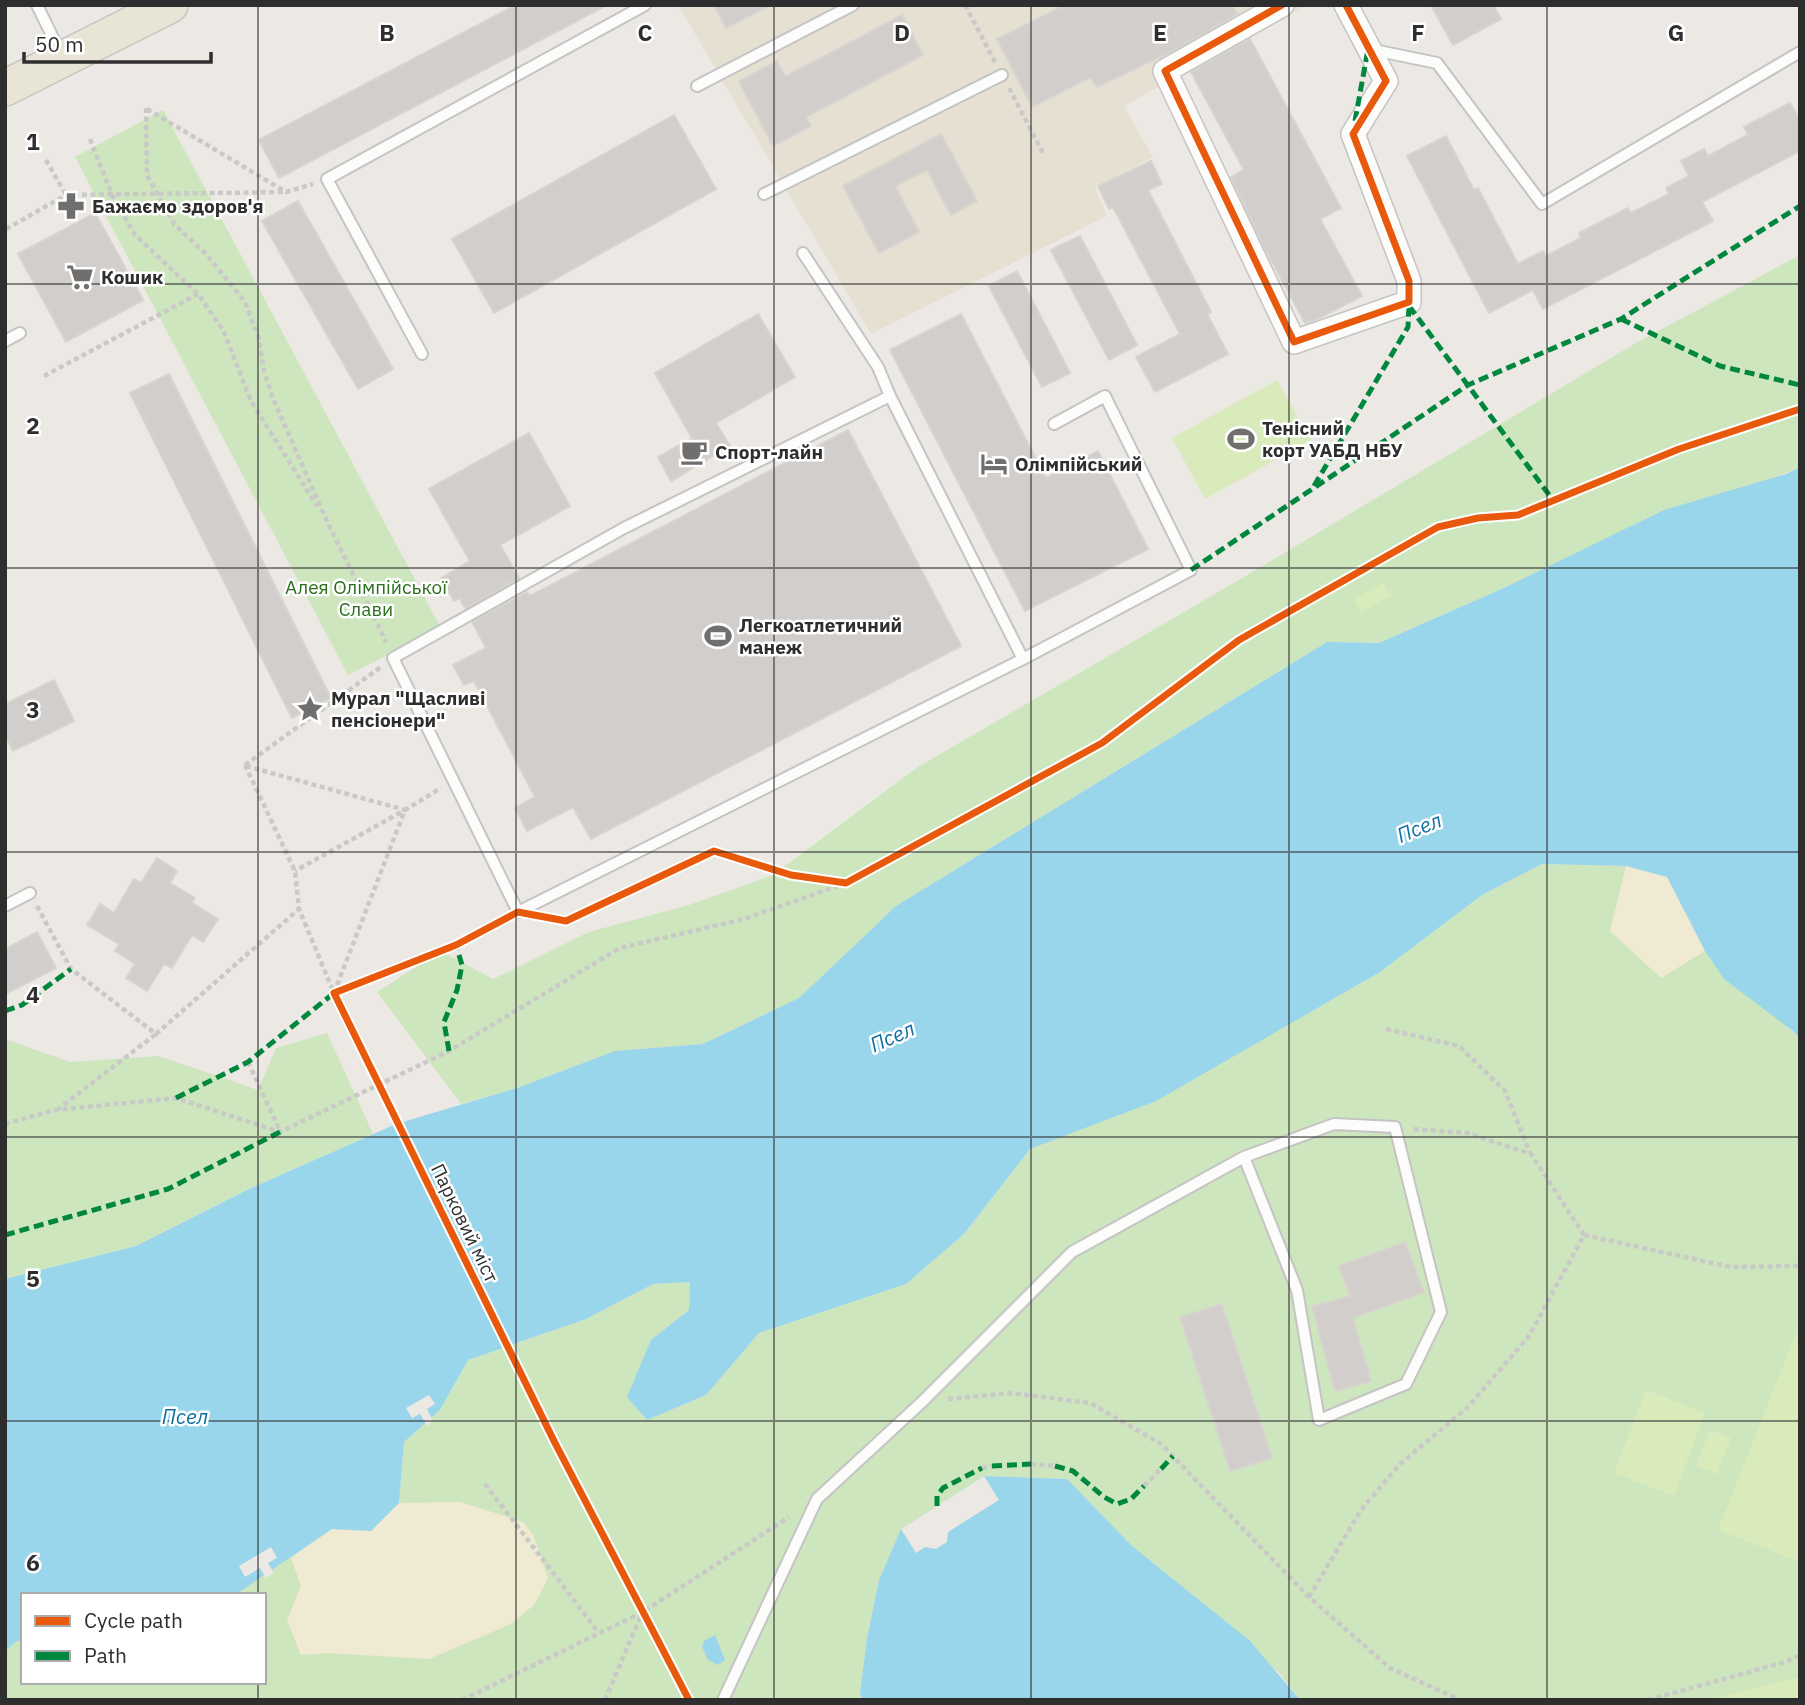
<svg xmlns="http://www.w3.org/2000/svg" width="1805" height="1705" font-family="'IBM Plex Sans',sans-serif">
  <rect width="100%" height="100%" fill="#ece8e4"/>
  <path fill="#e6e0d3" d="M678,5H1306L1124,106L1153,157L1095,187L1107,216L871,334Z"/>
  <path fill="#cee6be" d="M163,110L441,628L348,675L75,157Z
    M1800,255V467L1508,586L1379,643L1327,642L896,906L799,998L703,1044L615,1051L517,1088L461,1104L377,992L441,951L493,979L589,932L689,905L773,875L918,767L1244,577L1636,343Z
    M1542,864L1626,866L1800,1039V1700H1300L1280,1674L1132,1546L1067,1479L985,1476L901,1529L879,1580L867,1638L860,1693L862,1700H5V1651L17,1641L23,1640V1682H264V1595H235L332,1529L371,1531L399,1503L404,1442L440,1410L468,1360L586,1319L653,1284L690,1282L689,1310L651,1340L647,1420L705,1395L759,1333L906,1284L964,1234L1030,1149L1156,1100L1380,972L1482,895Z
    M327,1033L373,1134L251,1188L136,1246L5,1279V1039L70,1062L159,1056L258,1090L276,1048Z"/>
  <path fill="#f0ead3" d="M1626,866L1667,877L1705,951L1661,978L1610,931Z
    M460,1502L523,1522L533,1535L548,1578L534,1605L511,1624L429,1659L328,1653L301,1655L287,1620L301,1586L291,1558L332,1529L371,1531L399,1503Z"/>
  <path fill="#d9eabb" d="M1277,380L1311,440L1205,499L1172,438Z
    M1384,583L1391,596L1361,612L1354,599Z
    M1800,1323V1562L1718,1530Z
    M1646,1390L1705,1413L1674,1496L1614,1473Z
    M1710,1430L1731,1438L1717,1474L1696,1466Z
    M1800,1677V1700H1705Z"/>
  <path fill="#99d6ec" d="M1800,467V1039L1793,1031L1724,979L1705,951L1667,877L1626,866L1542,864L1482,895L1380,972L1156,1101L1030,1149L964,1234L906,1284L759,1333L706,1395L647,1420L627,1397L651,1340L689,1310L690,1282L653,1284L586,1319L468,1360L440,1410L404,1442L399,1503L371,1531L332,1529L235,1595H23V1640L17,1641L5,1651V1279L136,1246L251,1188L396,1124L517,1088L615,1051L703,1044L799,998L896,906L1327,642L1379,643L1508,586L1664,510L1786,474Z
    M984,1476L1067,1479L1132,1546L1250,1641L1300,1700H862L860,1693L867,1638L879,1580L901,1529Z
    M715,1635L725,1660L718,1665L708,1660L702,1647L704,1641Z"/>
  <path fill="#ece8e4" d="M429,1395L435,1404L427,1409L433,1421L427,1426L420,1414L412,1418L406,1408Z
    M984,1476L999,1500L948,1532L947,1542L936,1549L925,1547L916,1553L901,1529Z
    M271,1547L277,1558L268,1563L274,1573L266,1578L260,1568L245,1577L239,1566Z"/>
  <path fill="#d1cecb" stroke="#d7d4d0" stroke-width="2" d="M516,5H607L279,178L259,140Z
    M714,5H771L726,28Z
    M1065,5H1232L1237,14L1178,48L1097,87L1091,77L1032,107L997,39Z
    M1431,5H1493L1501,19L1453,45Z
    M902,15L923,55L806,117L811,126L773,146L739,81L777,61L785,77Z
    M1250,39L1341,208L1320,219L1362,296L1319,318L1305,323L1265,249L1231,177L1244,170L1191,72Z
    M1790,103L1800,120V151L1702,202L1713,221L1543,309L1533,290L1489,313L1407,156L1446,136L1474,190L1478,188L1518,264L1543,251L1546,256L1581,238L1579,233L1628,208L1631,213L1669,194L1666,188L1689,176L1681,161L1704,149L1708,156L1748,135L1744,127Z
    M674,115L716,189L494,313L452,239Z
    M941,134L977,201L951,215L927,170L895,186L919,232L879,253L843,186Z
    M1151,161L1162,184L1148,190L1211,312L1207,314L1228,354L1155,392L1136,357L1180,334L1113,207L1109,209L1098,186Z
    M298,201L393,369L358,389L262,221Z
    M95,213L143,300L66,342L18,254Z
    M1080,236L1137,345L1109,360L1051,250Z
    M1017,271L1070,373L1042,387L989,286Z
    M758,314L795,377L716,423L730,446L671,481L658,457L692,438L655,373Z
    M961,314L1046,478L1098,451L1148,549L1025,611L890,350Z
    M169,374L331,698L292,718L130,393Z
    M848,430L961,646L591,839L573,807L527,831L515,808L535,797L474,681L464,685L453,665L486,648L472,622L527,592L530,596Z
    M529,433L570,506L500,545L519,578L465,608L460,598L454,601L441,578L470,561L429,489Z
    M54,680L74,721L13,751L5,735V704Z
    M157,858L177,871L170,883L195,898L192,903L218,919L203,942L192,935L172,968L164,964L147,991L126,978L135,964L115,951L119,944L87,925L100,904L114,913L134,879L141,883Z
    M37,932L56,968L5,994V949Z
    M1405,1242L1424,1292L1353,1318L1371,1381L1335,1391L1312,1307L1350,1296L1339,1266Z
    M1222,1304L1272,1458L1230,1471L1180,1317Z"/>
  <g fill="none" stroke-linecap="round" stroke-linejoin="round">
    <defs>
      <path id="service" d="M37,5L62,56
        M1369,49L1437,63L1542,204L1800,52
        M697,86L853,5
        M764,194L1002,75
        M803,253L878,367L890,396
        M5,341L20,333
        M422,354L327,179L645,5
        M890,396L1023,659L518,912L393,658L624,528Z
        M1023,659L1191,570L1105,396L1054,424
        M5,906L30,893
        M723,1700L817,1499L923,1401L1072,1252L1244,1157L1334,1124L1395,1127L1441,1312L1406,1384L1319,1420L1297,1290L1244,1157"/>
      <path id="minor" d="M1282,5L1165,71L1294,342L1409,302V281L1353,134L1386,81L1346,5"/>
      <path id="primary" d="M5,88L170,5"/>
    </defs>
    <use href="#service" stroke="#c5c4c5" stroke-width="14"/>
    <use href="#minor" stroke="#c5c4c5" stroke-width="26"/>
    <use href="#primary" stroke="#c6c5c4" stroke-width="38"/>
    <path stroke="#c9c9c8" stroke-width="4.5" stroke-dasharray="5 3.5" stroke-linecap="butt" d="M965,5L995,62
      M1009,88L1044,155
      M146,108L147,175L174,224L207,255L245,302L259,339L264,371L274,401L327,521L386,642
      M147,109L286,192L313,184
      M90,139L112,195L135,235L198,294L223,330L251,401L317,506
      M46,160L66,195
      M6,229L66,195L286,192
      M44,376L198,294
      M245,765L381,667
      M245,765L295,871L299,909L334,993L405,810L441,788
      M246,766L405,810L295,871
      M37,906L71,969L156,1034L299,909
      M546,917L566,921L714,851L791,875L846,883
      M346,1017L334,993L456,945L504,919
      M1386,1029L1459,1046L1505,1091L1530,1153
      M248,1062L280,1131
      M57,1110L156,1034
      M5,1124L55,1110L176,1098L280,1132L449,1051L620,948L744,919L846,883L1102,743L1239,640L1438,527L1478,518L1518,515L1679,449L1800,409
      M1584,1235L1731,1267L1800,1266
      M948,1399L1012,1393L1090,1403L1161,1444L1309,1597L1390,1668L1460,1700
      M555,1443L689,1700
      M1031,1464L1055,1466
      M982,1468L992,1466
      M485,1484L599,1633
      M1144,1486L1161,1469
      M1309,1597L1361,1510L1400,1464L1467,1408L1529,1336L1584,1235L1531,1154L1467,1133L1413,1129
      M462,1700L643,1612L789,1517
      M605,1700L642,1613
      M1648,1700L1785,1662L1800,1655"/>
    <use href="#service" stroke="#fcfcfb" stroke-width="10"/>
    <use href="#minor" stroke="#fcfcfb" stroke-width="23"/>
    <use href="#primary" stroke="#e8e4d6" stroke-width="35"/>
    <path stroke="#c9c9c8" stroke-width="4.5" stroke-dasharray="5 3.5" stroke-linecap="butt" d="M346,1017L555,1443"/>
    <path stroke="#00873e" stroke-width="5" stroke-dasharray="10 5" stroke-linecap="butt" d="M1355,121L1368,49
      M1409,306L1553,500
      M1621,319L1720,366L1800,385
      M1314,486L1408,327L1409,306
      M1191,570L1468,385L1621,319L1800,206
      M5,1011L22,1005L71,969
      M449,1051L444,1022L457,990L462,965L456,945
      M176,1098L248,1062L334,993
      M5,1235L168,1189L280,1132
      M992,1466L1031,1464
      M1055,1466L1073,1471L1104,1497L1117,1504L1131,1499L1144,1486
      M1161,1469L1173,1456
      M937,1506V1496L943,1488L982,1468"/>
    <defs>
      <path id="cycleway" d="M1282,5L1165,71L1294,342L1409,302V281L1353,134L1386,81L1346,5
        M689,1700L555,1443L334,993L456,945L518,912L566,921L714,851L791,875L846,883L1102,743L1239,640L1438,527L1478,518L1518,515L1679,449L1800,409"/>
    </defs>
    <use href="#cycleway" stroke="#fff" stroke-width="11"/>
    <use href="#cycleway" stroke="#e8590c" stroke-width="7"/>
  </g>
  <path fill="none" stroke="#2e2e2e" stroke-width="2" stroke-opacity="0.55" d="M258,5V1595M516,5V1700M774,5V1700M1031,5V1700M1289,5V1700M1547,5V1700M5,284H1800M5,568H1800M5,852H1800M5,1137H1800M5,1421H1800M258,1682V1700"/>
  <defs>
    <symbol id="pharmacy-bare" viewBox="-9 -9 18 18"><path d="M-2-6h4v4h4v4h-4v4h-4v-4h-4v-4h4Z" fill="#706f6e" stroke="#fff" stroke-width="2.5" paint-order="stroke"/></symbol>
    <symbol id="supermarket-bare" viewBox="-9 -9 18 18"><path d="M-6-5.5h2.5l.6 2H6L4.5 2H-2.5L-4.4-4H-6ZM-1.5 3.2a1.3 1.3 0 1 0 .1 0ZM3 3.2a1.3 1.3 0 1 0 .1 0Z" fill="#706f6e" stroke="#fff" stroke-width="2.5" paint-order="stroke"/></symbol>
    <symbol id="stadium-bare" viewBox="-9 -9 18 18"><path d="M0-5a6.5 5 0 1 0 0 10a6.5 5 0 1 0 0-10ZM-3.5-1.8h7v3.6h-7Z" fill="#706f6e" stroke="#fff" stroke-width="2.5" paint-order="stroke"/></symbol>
    <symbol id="cafe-bare" viewBox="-9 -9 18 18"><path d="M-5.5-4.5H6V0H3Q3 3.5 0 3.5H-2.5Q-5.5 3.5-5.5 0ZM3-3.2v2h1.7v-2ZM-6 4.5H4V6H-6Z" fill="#706f6e" stroke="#fff" stroke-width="2.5" paint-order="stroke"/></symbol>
    <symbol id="hotel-bare" viewBox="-9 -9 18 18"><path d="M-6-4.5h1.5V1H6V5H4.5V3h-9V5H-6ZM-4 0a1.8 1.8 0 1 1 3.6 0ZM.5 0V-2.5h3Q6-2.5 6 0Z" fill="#706f6e" stroke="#fff" stroke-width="2.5" paint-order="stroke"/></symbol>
    <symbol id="sight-bare" viewBox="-9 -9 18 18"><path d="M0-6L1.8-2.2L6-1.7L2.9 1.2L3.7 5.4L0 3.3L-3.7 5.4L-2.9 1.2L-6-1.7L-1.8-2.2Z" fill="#706f6e" stroke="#fff" stroke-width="2.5" paint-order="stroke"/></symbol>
  </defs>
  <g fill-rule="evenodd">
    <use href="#pharmacy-bare" x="52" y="187" width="38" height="38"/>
    <use href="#supermarket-bare" x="61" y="258" width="38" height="38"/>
    <use href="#stadium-bare" x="1222" y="420" width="38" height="38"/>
    <use href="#cafe-bare" x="675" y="433" width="38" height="38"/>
    <use href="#hotel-bare" x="975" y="445" width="38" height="38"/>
    <use href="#stadium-bare" x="699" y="617" width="38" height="38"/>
    <use href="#sight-bare" x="291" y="690" width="38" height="38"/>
  </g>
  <g text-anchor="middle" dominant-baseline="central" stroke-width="5" stroke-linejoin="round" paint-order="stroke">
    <g font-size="19" font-weight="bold" fill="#2e2e2e" stroke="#fff" text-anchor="start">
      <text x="92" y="206">Бажаємо здоров'я</text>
      <text x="101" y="277">Кошик</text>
      <text x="1262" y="428">Тенісний<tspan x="1262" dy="22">корт УАБД НБУ</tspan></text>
      <text x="715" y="452">Спорт-лайн</text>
      <text x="1015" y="464">Олімпійський</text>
      <text x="739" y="625">Легкоатлетичний<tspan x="739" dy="22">манеж</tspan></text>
      <text x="331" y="698">Мурал "Щасливі<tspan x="331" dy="22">пенсіонери"</tspan></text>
    </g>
    <g font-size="19" fill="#2c6e1b" stroke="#fff">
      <text x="366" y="587">Алея Олімпійської<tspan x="366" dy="22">Слави</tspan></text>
    </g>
    <g font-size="19" fill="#2e2e2e" stroke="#fff">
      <text transform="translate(465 1223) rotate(64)">Парковий міст</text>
    </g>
    <g font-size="21" font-style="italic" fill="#0d6fa3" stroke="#fff">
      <text transform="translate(1419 827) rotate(-22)">Псел</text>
      <text transform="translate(892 1036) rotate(-24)">Псел</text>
      <text x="185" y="1416">Псел</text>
    </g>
  </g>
  <g font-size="23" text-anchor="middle" font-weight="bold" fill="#2e2e2e" stroke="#fff" stroke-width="5" stroke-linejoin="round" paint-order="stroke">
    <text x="387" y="41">B</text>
    <text x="645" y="41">C</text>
    <text x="902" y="41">D</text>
    <text x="1160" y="41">E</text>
    <text x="1418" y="41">F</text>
    <text x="1676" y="41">G</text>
    <text x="33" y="150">1</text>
    <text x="33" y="434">2</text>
    <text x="33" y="718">3</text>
    <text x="33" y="1003">4</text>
    <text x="33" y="1287">5</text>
    <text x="33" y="1571">6</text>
  </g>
  <rect width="1805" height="1705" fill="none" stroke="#2e2e2e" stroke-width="14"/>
  <rect x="21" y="1593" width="245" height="91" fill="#ffffff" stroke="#ababab" stroke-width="2"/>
  <rect x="35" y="1616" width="35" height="10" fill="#e8590c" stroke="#ababab" stroke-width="2"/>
  <text x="84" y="1628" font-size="21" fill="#2e2e2e">Cycle path</text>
  <rect x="35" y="1651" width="35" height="10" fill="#00873e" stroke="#ababab" stroke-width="2"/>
  <text x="84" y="1663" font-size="21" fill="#2e2e2e">Path</text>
  <path d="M24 52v10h187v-10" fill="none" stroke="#2e2e2e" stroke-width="3.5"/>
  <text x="35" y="52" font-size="21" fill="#2e2e2e" stroke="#ffffff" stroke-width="5" paint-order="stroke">50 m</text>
</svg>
